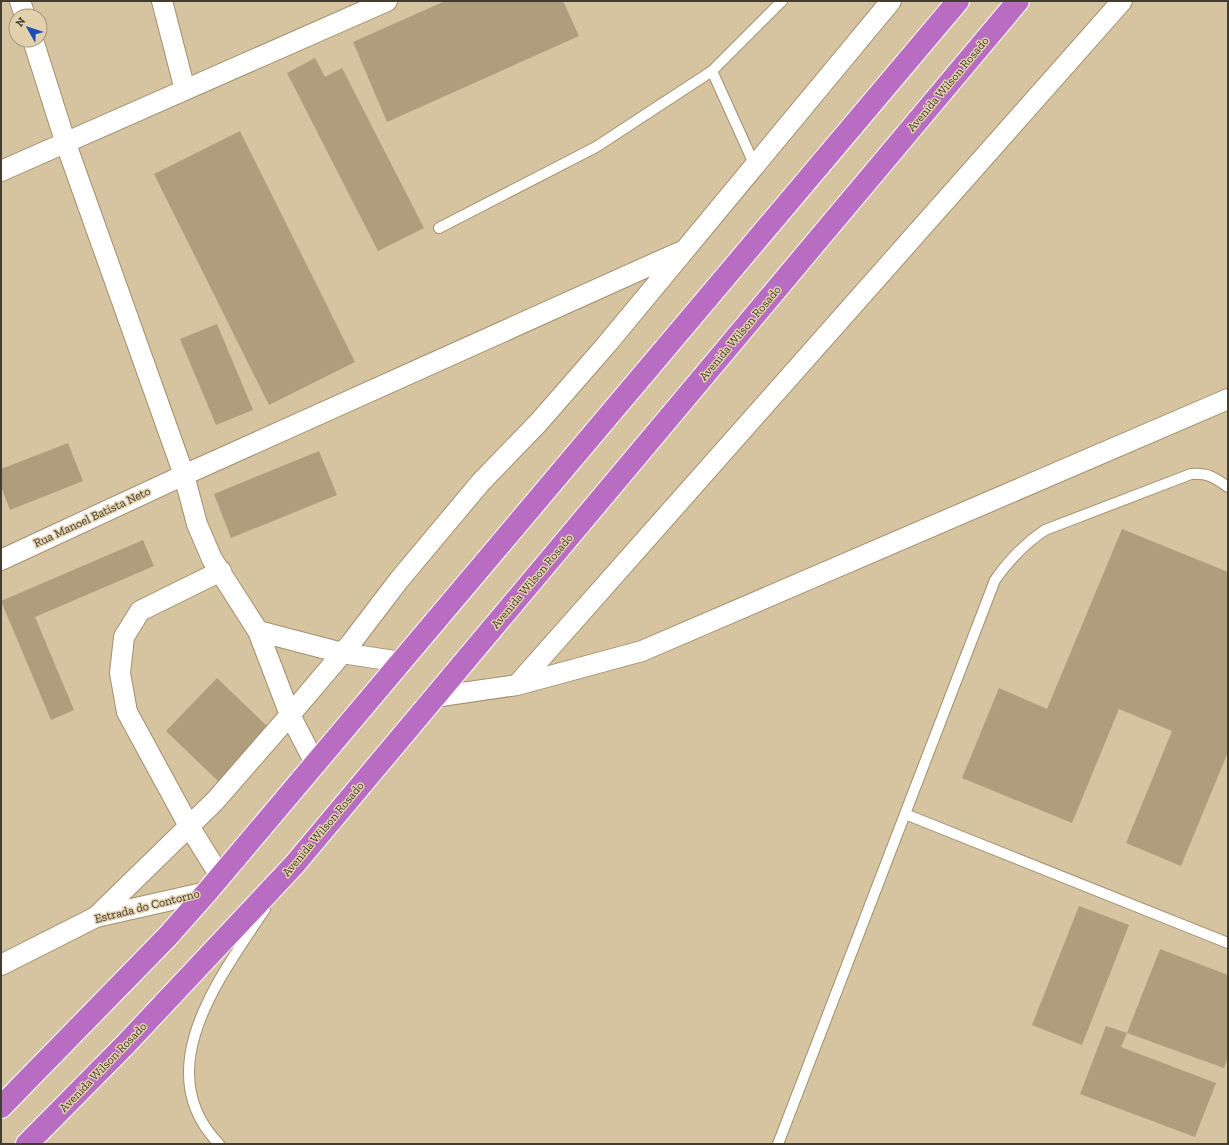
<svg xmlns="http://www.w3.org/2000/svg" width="1229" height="1145" font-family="'Zilla Slab',serif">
  <rect width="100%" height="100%" fill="#d6c3a0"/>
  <path fill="#b09d7c" d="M445,1H563L579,36L387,122L353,42Z
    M315,58L325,77L342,68L424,228L378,251L287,73Z
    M240,131L355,362L269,405L154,174Z
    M217,324L253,410L216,425L180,339Z
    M68,443L83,481L10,510L1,486V469Z
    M319,451L337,495L231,538L214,494Z
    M1122,529L1228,572V752L1181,866L1126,843L1172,731L1119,709L1072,823L962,778L999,688L1047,709Z
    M143,540L154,566L35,617L74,710L51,720L1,601Z
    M217,678L270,729L219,782L166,731Z
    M1079,906L1129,925L1082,1045L1032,1025Z
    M1160,949L1228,975V1057L1224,1068L1127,1033Z
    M1106,1026L1127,1033L1121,1047L1216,1083L1195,1137L1080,1094Z"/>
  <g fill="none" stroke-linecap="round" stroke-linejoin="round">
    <defs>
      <path id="lane" d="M712,71L755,166
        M439,228L596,147L712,71L782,1
        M905,814L1228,943
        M219,1144C147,1070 221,976 265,909
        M778,1144L995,580C1009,560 1024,544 1045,530L1191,474C1208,473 1214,477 1228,487"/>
      <path id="street" d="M20,1L25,16
        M162,1L185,90
        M33,40L66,144L184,475L197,524L212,559L258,631L290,715L315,763
        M1,171L387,1
        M1,560L184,475L680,252
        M258,631L342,653L401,662
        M517,685L1122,1
        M434,697L517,685L642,651L1228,399
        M220,876L189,826L127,712L120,673L124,637L140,611L221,571
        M96,917L215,801L290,715L351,643L399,580L481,482L539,422L607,344L891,1
        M1,965L96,917L207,892"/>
      <path id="highway" d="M1,1107L168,936L207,892L958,1
        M27,1144L124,1046L294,865L1018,1"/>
    </defs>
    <use href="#lane" stroke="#a2906f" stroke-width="12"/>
    <use href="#street" stroke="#a2906f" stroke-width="22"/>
    <use href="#highway" stroke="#fff" stroke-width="24"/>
    <use href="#lane" stroke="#fff" stroke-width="10"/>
    <use href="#street" stroke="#fff" stroke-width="20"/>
    <use href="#highway" stroke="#b86dc2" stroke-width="22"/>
  </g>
  <g text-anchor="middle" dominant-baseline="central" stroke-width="3" stroke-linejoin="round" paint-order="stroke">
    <g font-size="12" fill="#443c2e" stroke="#e3d0ad">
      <text transform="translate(948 84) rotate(-50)">Avenida Wilson Rosado</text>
      <text transform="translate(740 333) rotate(-50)">Avenida Wilson Rosado</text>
      <text transform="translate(92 517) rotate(-25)">Rua Manoel Batista Neto</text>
      <text transform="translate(532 581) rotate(-50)">Avenida Wilson Rosado</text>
      <text transform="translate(323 829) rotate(-50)">Avenida Wilson Rosado</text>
      <text transform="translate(147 906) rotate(-14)">Estrada do Contorno</text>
      <text transform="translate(103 1067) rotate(-46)">Avenida Wilson Rosado</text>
    </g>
  </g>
  <rect width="1229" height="1145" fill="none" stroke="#443c2e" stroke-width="4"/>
  <g transform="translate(28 28) rotate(309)"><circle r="19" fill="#e3d0ad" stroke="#a3957a"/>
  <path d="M0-3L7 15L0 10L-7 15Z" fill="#1c4ebb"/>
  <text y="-6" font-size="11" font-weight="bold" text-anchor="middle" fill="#443c2e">N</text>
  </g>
</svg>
